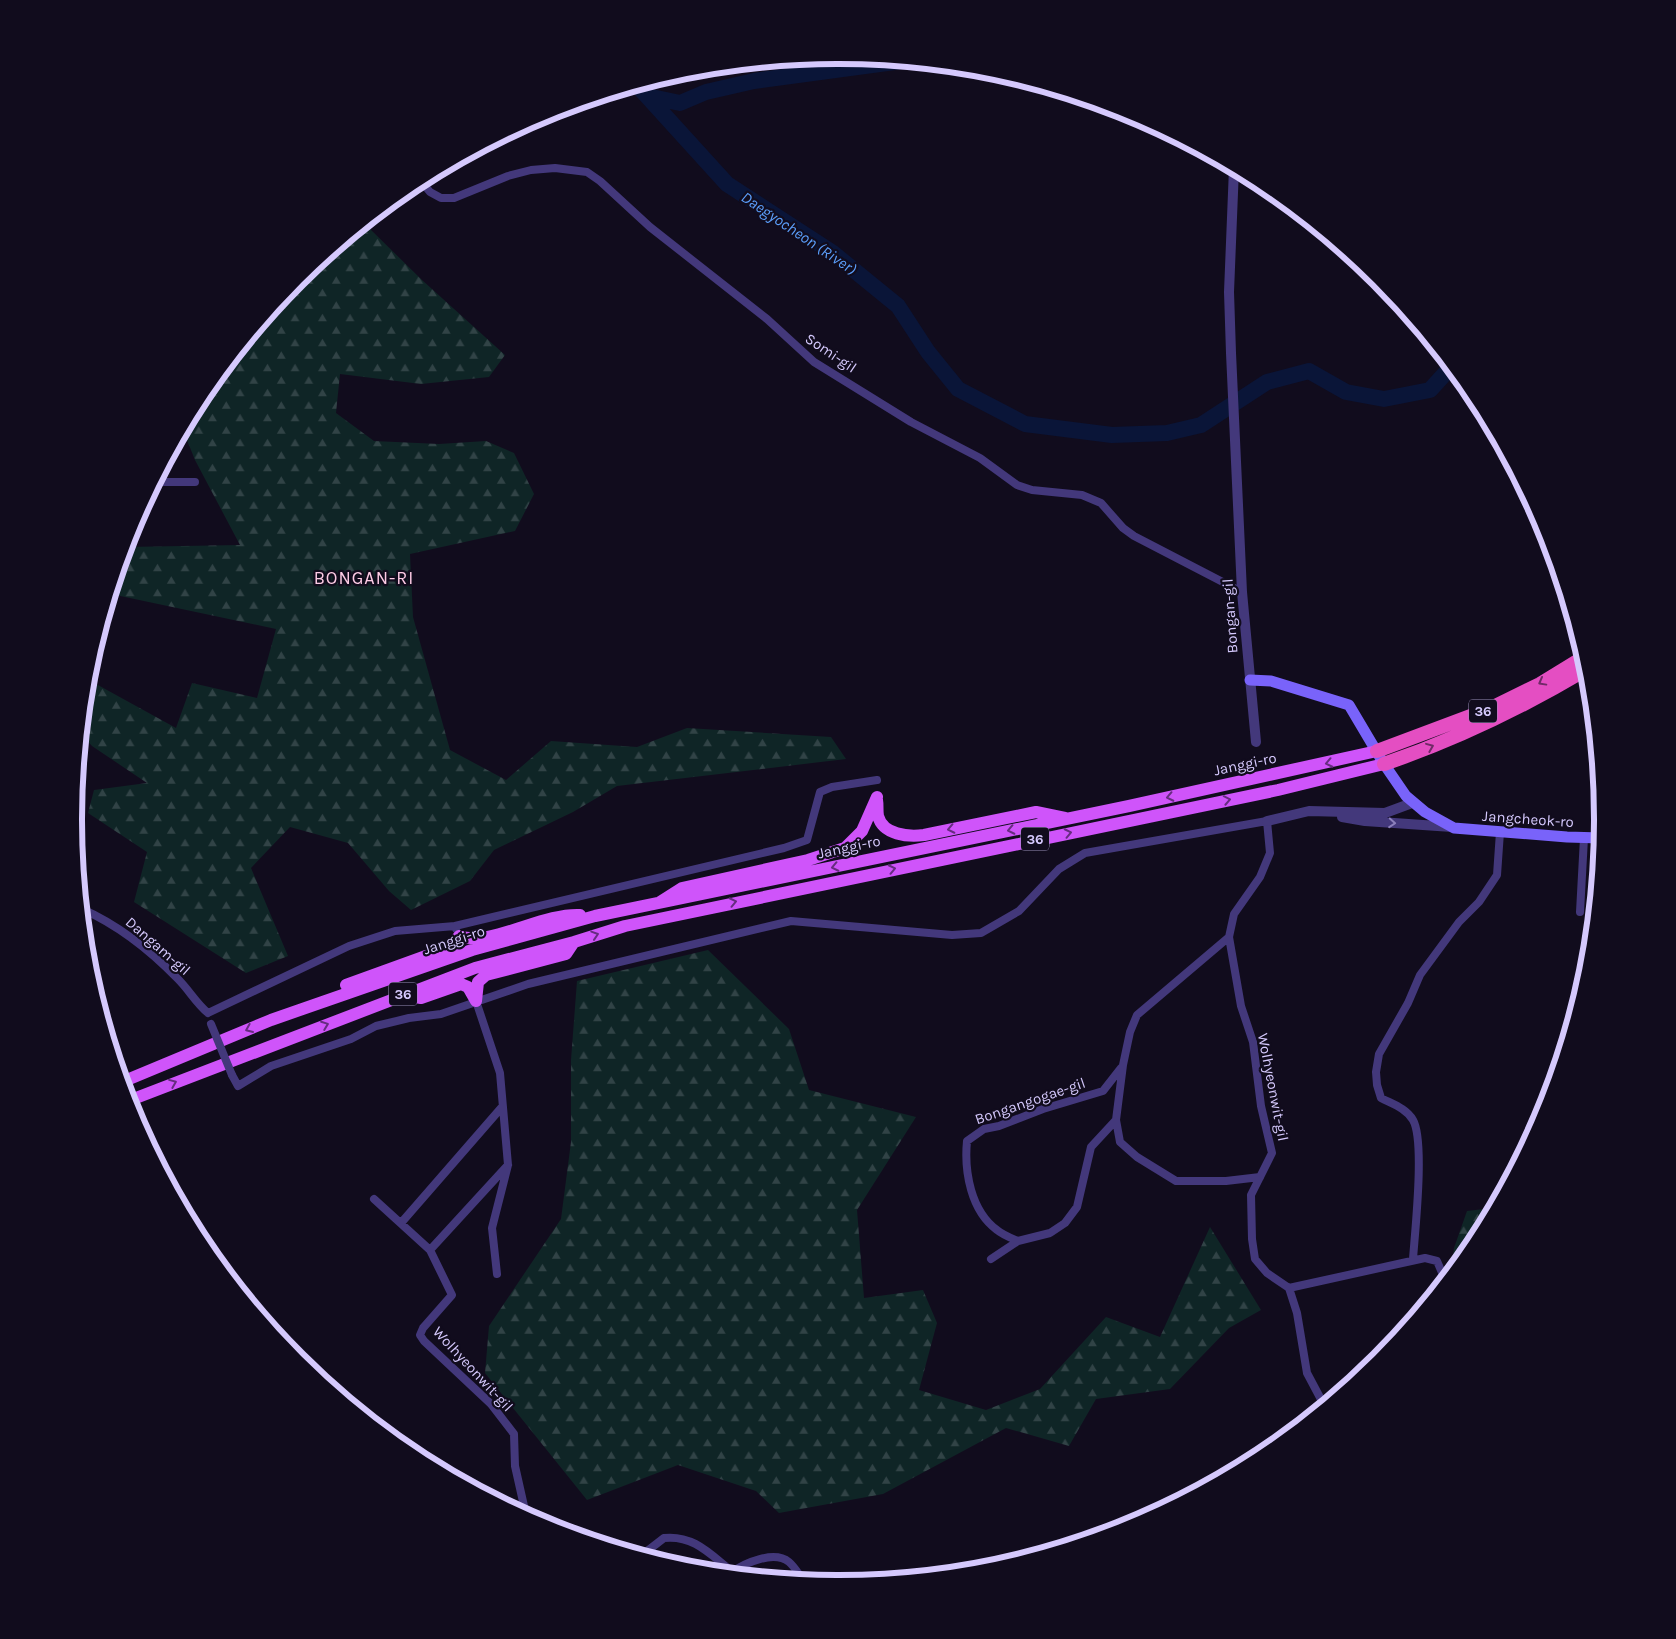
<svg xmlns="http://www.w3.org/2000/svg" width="1676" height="1639" font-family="Karla,sans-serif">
  <defs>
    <pattern id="forest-firs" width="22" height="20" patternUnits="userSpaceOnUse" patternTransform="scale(1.25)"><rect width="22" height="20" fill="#0f2526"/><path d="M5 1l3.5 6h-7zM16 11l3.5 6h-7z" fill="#314346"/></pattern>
  </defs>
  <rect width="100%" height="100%" fill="#110c1d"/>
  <path fill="url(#forest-firs)" d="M371,219L369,228L422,280L505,355L489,377L421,384L340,374L336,413L374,441L439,444L486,441L514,453L534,494L515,531L410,554L413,617L450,750L506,780L551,741L637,747L687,728L831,737L846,759L617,786L573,812L494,850L470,881L411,910L389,891L348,843L290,827L251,868L288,956L246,973L134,902L147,852L88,813L94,790L147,783L92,746L82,735L87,679L176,728L192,683L257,698L276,629L111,594L126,547L240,545L195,460L183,430L203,395L298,279Z
    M708,950L789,1029L809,1090L916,1117L857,1210L864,1298L923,1290L937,1323L919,1390L986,1410L1040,1389L1106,1317L1160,1337L1210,1227L1261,1310L1229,1328L1170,1389L1096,1399L1069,1446L1006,1428L883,1494L779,1513L756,1491L678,1465L587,1500L485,1373L489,1326L561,1219L571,1142V1060L577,981Z
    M1484,1209L1488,1217L1473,1244L1451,1272L1454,1248L1467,1211Z"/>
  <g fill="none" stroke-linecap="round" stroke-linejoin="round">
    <path stroke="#0a1538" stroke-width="16" d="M637,85L727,184L833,253L898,306L928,352L958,389L1025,424L1112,435L1167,433L1201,425L1267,382L1309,371L1346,392L1384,399L1430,390L1451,367
      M647,96L680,103L706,92L754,81L902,61"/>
    <path stroke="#43387b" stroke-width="8" d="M420,180L430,192L441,198H454L508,176L531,170L555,168L587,172L600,181L650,227L767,319L814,362L911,422L980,458L1017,485L1032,490L1082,495L1101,503L1123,528L1134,536L1242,592
      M156,482H195
      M82,909C118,925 150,950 178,979C189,990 196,1003 208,1013
      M1580,912L1584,838
      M455,926L784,848L807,840L820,792L832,787L877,780
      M476,1001L500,1073L508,1165L492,1228L497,1274
      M208,1013L349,946L395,931L455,926L456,929
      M232,1075L238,1086L271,1066L351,1039L376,1026L409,1018L441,1014L528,984L791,921L952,935L981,933L1019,911L1059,869L1085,853L1267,821L1270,853L1260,877L1234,914L1229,937L1241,1006L1253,1042L1261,1106L1272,1153L1251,1195L1252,1239L1255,1259L1267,1273L1289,1288L1297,1313L1307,1373L1324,1405
      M1116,1120L1120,1142L1137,1157L1176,1181H1226L1260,1177
      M508,1165L430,1250L452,1295L423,1328L420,1335L424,1341L491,1404L514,1434L515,1466L526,1515
      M374,1199L430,1250
      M401,1223L502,1107
      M1018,1241C1011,1238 1003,1235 997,1230C971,1211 964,1172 967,1141L984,1129L999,1126L1043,1109L1103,1091L1121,1068
      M991,1259L1018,1241L1050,1233L1065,1223L1077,1207L1091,1147L1116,1120L1123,1065L1130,1032L1137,1015L1229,937
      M1413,1259C1415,1231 1425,1141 1413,1120C1406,1108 1392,1104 1381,1098L1377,1085L1376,1072L1379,1054L1408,1003L1420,975L1459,922L1479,902L1497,875L1500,832
      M1289,1288L1425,1258L1437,1261L1443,1275L1441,1284
      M642,1555L664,1538C692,1535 708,1552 729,1569
      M706,1571L714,1566L732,1572C745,1563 774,1550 789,1562C795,1567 799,1575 804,1581"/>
    <path stroke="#43387b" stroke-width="10" d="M1234,168L1229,292L1231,353L1242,592L1256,742
      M1342,817L1365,821L1452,827
      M1267,821L1309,811L1385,813L1412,803"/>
    <path stroke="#7963fa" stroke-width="11" d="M1250,680L1271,681L1349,705L1384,764L1406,796L1425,812L1454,828L1567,837L1601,838"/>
    <path stroke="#cf54fa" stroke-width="12" d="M877,800C878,805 877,811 878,816C883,835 908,837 924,835L1036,812L1065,818
      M660,902L682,888L808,860L845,848L862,831L877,797
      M346,985L451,947L459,936C491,947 542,913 580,915
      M403,995L421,998L461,984L468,987L476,1001
      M476,1001L478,982L486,975L566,954L574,942
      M122,1082L271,1020L472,950L595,916L1129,806L1377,751
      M128,1101L475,968L574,942L625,926L1278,790L1384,764"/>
    <path stroke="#e44ec2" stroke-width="14" d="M1377,751L1489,709L1540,684L1584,657
      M1384,764C1455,740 1523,707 1587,669"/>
    <path stroke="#43387b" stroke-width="8" d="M211,1024L232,1075"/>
  </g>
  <defs><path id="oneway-chevron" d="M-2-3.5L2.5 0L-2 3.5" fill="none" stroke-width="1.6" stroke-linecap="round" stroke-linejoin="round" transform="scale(1.25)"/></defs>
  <g stroke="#702a67">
    <use href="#oneway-chevron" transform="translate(1542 682) rotate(151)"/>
    <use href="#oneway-chevron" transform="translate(1430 747) rotate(-22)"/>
  </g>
  <g stroke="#662c80">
    <use href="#oneway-chevron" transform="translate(1329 763) rotate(168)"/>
    <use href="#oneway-chevron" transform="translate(1170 797) rotate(168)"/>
    <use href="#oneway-chevron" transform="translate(1227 800) rotate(-11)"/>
    <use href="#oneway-chevron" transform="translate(951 829) rotate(168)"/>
    <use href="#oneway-chevron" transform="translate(1011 830) rotate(168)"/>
    <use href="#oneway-chevron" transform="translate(1068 833) rotate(-12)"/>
    <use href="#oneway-chevron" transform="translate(835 867) rotate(168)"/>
    <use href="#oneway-chevron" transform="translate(892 869) rotate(-12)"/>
    <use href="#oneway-chevron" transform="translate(733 902) rotate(-12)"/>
    <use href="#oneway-chevron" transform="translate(595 935) rotate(-18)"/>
    <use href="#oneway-chevron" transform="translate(325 1025) rotate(-21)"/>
    <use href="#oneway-chevron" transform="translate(249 1029) rotate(157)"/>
    <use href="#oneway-chevron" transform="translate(173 1083) rotate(-22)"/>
  </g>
  <use stroke="#8c80bc" href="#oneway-chevron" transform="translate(1392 823) rotate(4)"/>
  <g text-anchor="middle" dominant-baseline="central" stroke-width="4.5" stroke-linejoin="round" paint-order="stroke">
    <g fill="#110c1d" stroke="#9a90ba" stroke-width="1">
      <rect x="1469" y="699.5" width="28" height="23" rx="4"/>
      <rect x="1021" y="827.5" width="28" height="23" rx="4"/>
      <rect x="389" y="982.5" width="28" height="23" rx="4"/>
    </g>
    <g font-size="14" font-weight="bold" fill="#d5c9fd">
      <text x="1483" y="711">36</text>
      <text x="1035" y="839">36</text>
      <text x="403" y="994">36</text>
    </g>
    <g font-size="15" fill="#d5c9fd" stroke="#110c1d">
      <text transform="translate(831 353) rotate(34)">Somi-gil</text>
      <text transform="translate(1230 616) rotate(-94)">Bongan-gil</text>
      <text transform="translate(1245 764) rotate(-12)">Janggi-ro</text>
      <text transform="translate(1528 819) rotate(4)">Jangcheok-ro</text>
      <text transform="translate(849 847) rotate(-12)">Janggi-ro</text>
      <text transform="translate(454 940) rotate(-18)">Janggi-ro</text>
      <text transform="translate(158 946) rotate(41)">Dangam-gil</text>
      <text transform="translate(1273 1087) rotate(79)">Wolhyeonwit-gil</text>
      <text transform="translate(1030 1101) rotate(-19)">Bongangogae-gil</text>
      <text transform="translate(473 1369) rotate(47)">Wolhyeonwit-gil</text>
    </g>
    <g font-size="16" font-style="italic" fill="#5b9efa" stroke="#110c1d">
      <text transform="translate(799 233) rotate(34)">Daegyocheon (River)</text>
    </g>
    <g font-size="18" letter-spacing="1" fill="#fdcbe5" stroke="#110c1d">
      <text x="364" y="578">BONGAN-RI</text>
    </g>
  </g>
  <path d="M0 0H1676V1639H0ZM837 64H839A755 755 0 0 1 1594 819V820A755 755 0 0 1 839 1575H837A755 755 0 0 1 82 820V819A755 755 0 0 1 837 64Z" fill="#110c1d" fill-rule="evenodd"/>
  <path fill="none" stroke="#d5c9fd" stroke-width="6" d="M837 64H839A755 755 0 0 1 1594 819V820A755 755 0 0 1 839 1575H837A755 755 0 0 1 82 820V819A755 755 0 0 1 837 64Z"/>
</svg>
